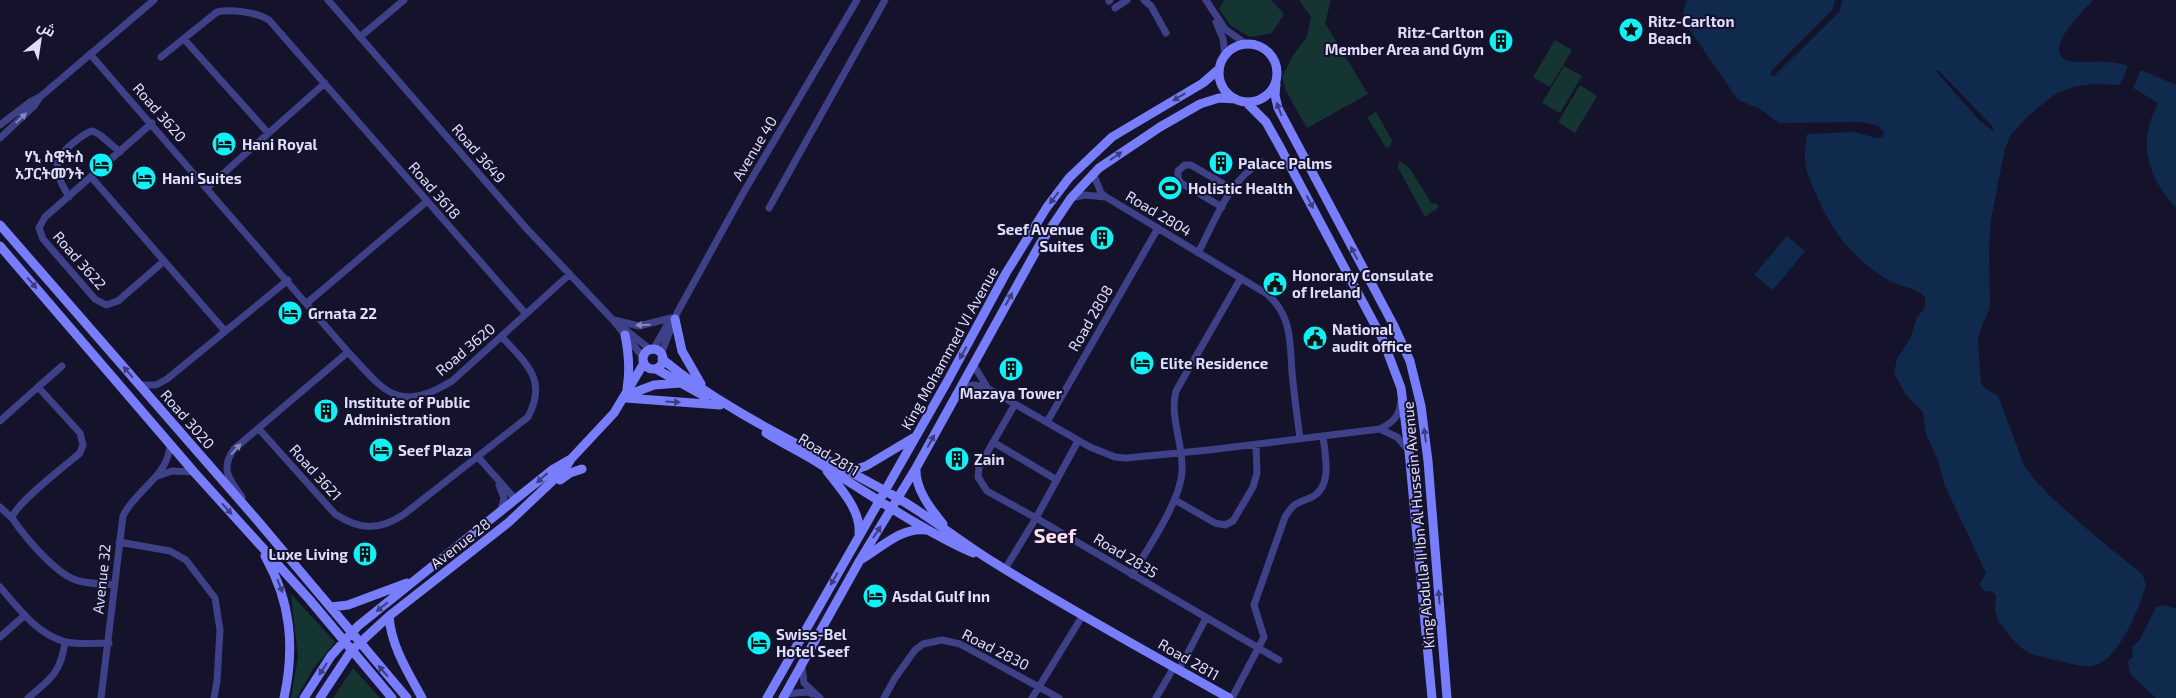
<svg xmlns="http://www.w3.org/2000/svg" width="2176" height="698" font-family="'Exo 2',Cairo,'Noto Sans Ethiopic',sans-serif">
  <rect width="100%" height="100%" fill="#15122b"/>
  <path fill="#153532" d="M1224,0H1271L1284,14L1272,33L1250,37L1230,25L1219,9Z
    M1299,0H1331L1325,23L1368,94L1307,128L1286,91L1282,77L1294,54L1307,37L1311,17Z
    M1555,40L1572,50L1550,87L1533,77Z
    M1564,66L1582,76L1560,113L1542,103Z
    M1580,85L1597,96L1575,133L1558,122Z
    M1376,112L1392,140L1390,147L1386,148L1367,117Z
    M1399,161L1408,166L1432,204L1436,203L1439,207L1425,217L1398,168Z
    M291,594L335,642L313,669L297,698H291L298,657Z
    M353,668L380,698H333Z"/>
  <path fill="#0f2a4d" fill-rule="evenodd" d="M1687,0H1835L1833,9L1771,71V75L1774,76L1840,11L1842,0H2093C2084,10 2043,49 2066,60C2075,64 2098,60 2109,62C2115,62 2122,64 2128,66L2120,85L2095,84L2073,87L2054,95L2026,118L2011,135L2005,148L1991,220L1989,247L1990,308L1983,323L1978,339L1981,383L1986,389L1998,396L2024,465L2035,480L2050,496L2088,530L2142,574L2146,584C2141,605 2120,656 2098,664C2086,669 2072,664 2060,661C2030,654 2026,656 2006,631C2002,626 1997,621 1996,614C1994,609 1996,601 1996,595L1993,592L1984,591L1979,585L1986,573L1944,484L1939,463L1926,434L1923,412L1906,395L1894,373L1897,358L1910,339L1917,318L1925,307V297C1915,287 1900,287 1888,280C1852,258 1832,232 1816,194C1811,183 1806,172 1805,161C1804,152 1806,143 1807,134L1854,132L1877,138L1883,137L1884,131L1876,125L1861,122L1779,123L1760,109L1738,100L1685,23L1683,13ZM1936,71H1939L1993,127V131L1979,120Z
    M2141,70L2176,85V208C2147,175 2137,144 2158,103L2133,88Z
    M1787,236L1805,251L1773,290L1754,275Z
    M2164,605L2176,609V698H2156L2130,674L2128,661L2133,657L2132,647L2139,641L2156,607Z"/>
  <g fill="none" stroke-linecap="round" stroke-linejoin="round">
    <path stroke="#3f4188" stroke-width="7" d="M328,0L526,228L613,320L643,357
      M1144,0L1151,6L1166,33
      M1206,0L1225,29L1246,44
      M1109,1L1110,0
      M1115,8L1127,0
      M1216,22L1223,39L1225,54
      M360,37L404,0
      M184,39L268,133
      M90,54L348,352C385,392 398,414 452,381L570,274
      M161,57L217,12C231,9 256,12 269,20L526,314
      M152,123L45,217L39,228L43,239L95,299L106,305L118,301L164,261
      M0,125L30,102L40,97
      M0,138L34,106L40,97L154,0
      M1093,173L1101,193L1106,197L1267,294C1292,315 1290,343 1292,372C1294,394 1297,416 1300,438
      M92,178L225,331
      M207,188L325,83
      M69,197C56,174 49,162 73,143C79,139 85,132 93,131L100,135L120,152
      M1071,198L1085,195L1105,197
      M1222,207L1181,183L1178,178V171L1185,165H1191L1232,189
      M769,208L885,0
      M1198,253C1215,221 1229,179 1262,162
      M307,303L426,202
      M614,320L639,326L671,318
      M622,327L651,350
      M653,350L671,318
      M661,354L677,313L742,195L857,0
      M973,364L987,387
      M140,385H156L167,379L288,280
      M38,387L62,366
      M960,388L974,385L987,388L1090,447L1115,457L1126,458L1209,450L1380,429C1392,423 1400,416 1401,401
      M1015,404L979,467L978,477L987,491L1036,518L1279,660
      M0,421L38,387L80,433L83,445L80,453C66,465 15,504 12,518C25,537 57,576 79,581C90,584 103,584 114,585
      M1047,422L1158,228
      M259,429L335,514C360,530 378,531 403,515L528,417C548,379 526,364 502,337
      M1380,429L1397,437L1409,451
      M993,442L1057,480
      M478,457L515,499
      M158,476L172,471L194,472
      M499,485L504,498L501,511
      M242,497C229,479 220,469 234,449L348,352
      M1175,500L1215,523L1225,525L1233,521L1253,487L1257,473L1256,445
      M0,507L12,518
      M119,542L170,551L186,560L215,598L220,630L217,681L214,698
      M1005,569L1036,518L1078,441
      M1132,575C1148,548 1180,502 1182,472C1184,445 1169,417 1176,391L1241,278
      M0,587C18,608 38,635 66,642C80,645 95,643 109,643
      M0,637L25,615
      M802,666L804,683L820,698
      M1179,670L1206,618
      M785,694L807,692L812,694
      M28,698C51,679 61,672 65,642
      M101,698L123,516C136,489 169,476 170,444
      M884,698L895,678L915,650L923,644L942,640L960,644L1059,698
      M1032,698L1083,615
      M1156,698L1174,667
      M1232,698L1264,637L1254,605L1285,517C1294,502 1297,504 1312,497C1333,486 1325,455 1323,436"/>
    <path stroke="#787efb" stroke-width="9" d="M1219 73a29 29 0 1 1 58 0a29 29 0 1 1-58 0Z
      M1276,84L1275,95L1278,108L1393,324L1410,361L1421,406L1428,461L1447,698
      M1246,102L1266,122L1280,147L1383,340L1401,388L1409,451L1432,698
      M0,225L257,520L407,698
      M0,246L194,472L309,599L392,698
      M675,319L682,351L701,384
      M625,335C629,354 630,371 627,389
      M643 359a10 10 0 1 1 20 0a10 10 0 1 1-20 0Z
      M662,359C731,416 819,453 896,497C929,516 958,540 990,560C1068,609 1149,653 1229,698
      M656,369L706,397
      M630,394L654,385L680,383
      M626,398L720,405
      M766,433C785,445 805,454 823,466C873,496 920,529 973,553
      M916,468C915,489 930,508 943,524
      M827,471C840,488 861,510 859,533
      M850,471L866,466L913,438
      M560,480L570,473L582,469
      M265,556C291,602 295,647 284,698
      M862,559C882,547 901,527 926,530
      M331,607L348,605L407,583
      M389,616C391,646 408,672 422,698
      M304,698L331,656L358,626L552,470L571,459
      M320,698L351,651L389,616L509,522L564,470L571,459L614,413L644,363
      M767,698L947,382L1006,273L1047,207L1069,178L1112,137L1203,83L1219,69
      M783,698L860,560L916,468L1040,244L1071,198L1099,168L1160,127L1200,104L1219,98L1236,99"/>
  </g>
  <defs><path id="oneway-solid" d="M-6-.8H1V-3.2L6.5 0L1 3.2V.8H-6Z" transform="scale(1.25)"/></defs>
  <g fill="#3d3d7e">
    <use href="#oneway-solid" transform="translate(1179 97) rotate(149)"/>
    <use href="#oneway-solid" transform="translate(1279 109) rotate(-111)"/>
    <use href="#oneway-solid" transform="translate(1116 156) rotate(-35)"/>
    <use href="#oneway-solid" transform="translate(1054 198) rotate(127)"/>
    <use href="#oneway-solid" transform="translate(1310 202) rotate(62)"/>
    <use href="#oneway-solid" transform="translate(1354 253) rotate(-118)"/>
    <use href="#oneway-solid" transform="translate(32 283) rotate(49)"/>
    <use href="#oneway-solid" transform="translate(1009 299) rotate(-61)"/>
    <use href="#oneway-solid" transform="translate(963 353) rotate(119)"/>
    <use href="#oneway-solid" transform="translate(128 372) rotate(-131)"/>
    <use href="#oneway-solid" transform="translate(673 402) rotate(4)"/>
    <use href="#oneway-solid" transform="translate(1425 435) rotate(-97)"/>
    <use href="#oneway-solid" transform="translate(931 441) rotate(-61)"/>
    <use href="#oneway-solid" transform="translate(542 478) rotate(138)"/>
    <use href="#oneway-solid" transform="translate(227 509) rotate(48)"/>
    <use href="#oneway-solid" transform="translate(877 532) rotate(-57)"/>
    <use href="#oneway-solid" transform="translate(834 579) rotate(120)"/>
    <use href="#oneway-solid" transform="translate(280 586) rotate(68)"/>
    <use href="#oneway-solid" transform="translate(1439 597) rotate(-95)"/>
    <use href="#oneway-solid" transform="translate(382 607) rotate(141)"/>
    <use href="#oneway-solid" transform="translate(323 669) rotate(123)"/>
    <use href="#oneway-solid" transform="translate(383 671) rotate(-131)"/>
  </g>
  <g fill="#8787bd">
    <use href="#oneway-solid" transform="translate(21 118) rotate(-43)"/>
    <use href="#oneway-solid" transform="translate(643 325) rotate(178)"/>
    <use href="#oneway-solid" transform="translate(236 449) rotate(-48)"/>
  </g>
  <defs>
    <symbol id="sight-disc" viewBox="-11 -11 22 22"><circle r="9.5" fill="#10f1f7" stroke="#15122b"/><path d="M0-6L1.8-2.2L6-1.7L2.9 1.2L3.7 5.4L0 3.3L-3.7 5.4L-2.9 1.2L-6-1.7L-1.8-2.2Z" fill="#111"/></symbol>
    <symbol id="building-disc" viewBox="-11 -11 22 22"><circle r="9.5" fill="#10f1f7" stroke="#15122b"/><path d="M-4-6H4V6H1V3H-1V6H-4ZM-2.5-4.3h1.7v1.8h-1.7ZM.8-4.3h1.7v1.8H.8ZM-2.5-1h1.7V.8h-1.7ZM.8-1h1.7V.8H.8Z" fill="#111"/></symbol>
    <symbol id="hotel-disc" viewBox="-11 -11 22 22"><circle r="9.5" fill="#10f1f7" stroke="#15122b"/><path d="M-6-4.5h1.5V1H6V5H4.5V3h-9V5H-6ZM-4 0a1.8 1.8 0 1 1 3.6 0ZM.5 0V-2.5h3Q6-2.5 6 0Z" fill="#111"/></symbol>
    <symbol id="stadium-disc" viewBox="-11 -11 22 22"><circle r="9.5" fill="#10f1f7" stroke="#15122b"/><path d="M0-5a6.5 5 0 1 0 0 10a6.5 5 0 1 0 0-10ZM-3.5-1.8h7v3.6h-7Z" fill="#111"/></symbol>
    <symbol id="civic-disc" viewBox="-11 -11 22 22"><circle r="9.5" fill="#10f1f7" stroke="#15122b"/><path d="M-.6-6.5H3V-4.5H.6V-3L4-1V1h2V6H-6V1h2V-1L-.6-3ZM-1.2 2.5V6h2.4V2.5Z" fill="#111"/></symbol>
  </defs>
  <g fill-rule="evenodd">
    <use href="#sight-disc" x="1617" y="16" width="28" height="28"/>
    <use href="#building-disc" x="1487" y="27" width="28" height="28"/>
    <use href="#hotel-disc" x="210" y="130" width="28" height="28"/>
    <use href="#building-disc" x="1207" y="149" width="28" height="28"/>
    <use href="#hotel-disc" x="87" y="151" width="28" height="28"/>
    <use href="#hotel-disc" x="130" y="164" width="28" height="28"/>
    <use href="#stadium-disc" x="1156" y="174" width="28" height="28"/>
    <use href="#building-disc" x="1088" y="224" width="28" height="28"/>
    <use href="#civic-disc" x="1261" y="270" width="28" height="28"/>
    <use href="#hotel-disc" x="276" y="299" width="28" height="28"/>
    <use href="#civic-disc" x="1301" y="324" width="28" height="28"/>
    <use href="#hotel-disc" x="1128" y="349" width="28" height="28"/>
    <use href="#building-disc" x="997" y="355" width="28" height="28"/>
    <use href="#building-disc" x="312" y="397" width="28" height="28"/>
    <use href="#hotel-disc" x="367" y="436" width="28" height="28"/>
    <use href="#building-disc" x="943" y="445" width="28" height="28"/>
    <use href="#building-disc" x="351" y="540" width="28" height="28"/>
    <use href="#hotel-disc" x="861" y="582" width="28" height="28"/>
    <use href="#hotel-disc" x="745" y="629" width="28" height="28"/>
  </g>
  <g text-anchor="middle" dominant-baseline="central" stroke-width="4" stroke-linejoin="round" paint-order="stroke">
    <g font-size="15" font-weight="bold" fill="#dfddfe" stroke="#15122b" text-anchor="start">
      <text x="1648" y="21">Ritz-Carlton<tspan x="1648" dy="17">Beach</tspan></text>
      <text x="1484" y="32" text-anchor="end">Ritz-Carlton<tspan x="1484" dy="17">Member Area and Gym</tspan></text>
      <text x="242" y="144">Hani Royal</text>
      <text x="84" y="156" text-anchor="end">ሃኒ ስዊትስ<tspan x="84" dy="17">አፓርትመንት</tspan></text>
      <text x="1238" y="163">Palace Palms</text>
      <text x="162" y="178">Hani Suites</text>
      <text x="1188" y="188">Holistic Health</text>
      <text x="1084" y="229" text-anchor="end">Seef Avenue<tspan x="1084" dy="17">Suites</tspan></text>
      <text x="1292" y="275">Honorary Consulate<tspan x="1292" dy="17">of Ireland</tspan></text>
      <text x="308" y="313">Grnata 22</text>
      <text x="1332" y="329">National<tspan x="1332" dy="17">audit office</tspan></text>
      <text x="1160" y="363">Elite Residence</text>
      <text x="1011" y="393" text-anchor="middle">Mazaya Tower</text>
      <text x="344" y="402">Institute of Public<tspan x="344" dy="17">Administration</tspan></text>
      <text x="398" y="450">Seef Plaza</text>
      <text x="974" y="459">Zain</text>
      <text x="348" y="554" text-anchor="end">Luxe Living</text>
      <text x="892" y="596">Asdal Gulf Inn</text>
      <text x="776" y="634">Swiss-Bel<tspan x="776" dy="17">Hotel Seef</tspan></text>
    </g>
    <g font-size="15" fill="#dfddfe" stroke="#15122b">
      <text transform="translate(160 112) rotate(49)">Road 3620</text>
      <text transform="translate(754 148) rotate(-59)">Avenue 40</text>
      <text transform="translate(479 153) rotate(49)">Road 3649</text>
      <text transform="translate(435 190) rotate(49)">Road 3618</text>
      <text transform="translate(1159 213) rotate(31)">Road 2804</text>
      <text transform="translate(80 260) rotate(49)">Road 3622</text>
      <text transform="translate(1090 318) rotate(-60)">Road 2808</text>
      <text transform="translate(949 348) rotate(-61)">King Mohammed VI Avenue</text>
      <text transform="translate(465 349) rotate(-40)">Road 3620</text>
      <text transform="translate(188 419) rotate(49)">Road 3020</text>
      <text transform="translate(829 454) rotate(31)">Road 2811</text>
      <text transform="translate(316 472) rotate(48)">Road 3621</text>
      <text transform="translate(1418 525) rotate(-95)">King Abdulla II Ibn Al Hussein Avenue</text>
      <text transform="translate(460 543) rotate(-38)">Avenue 28</text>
      <text transform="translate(1126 555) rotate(31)">Road 2835</text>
      <text transform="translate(101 579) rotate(-84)">Avenue 32</text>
      <text transform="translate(996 649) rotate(27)">Road 2830</text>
      <text transform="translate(1189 659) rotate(30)">Road 2811</text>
    </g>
    <g font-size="20" font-weight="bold" fill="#fedff5" stroke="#15122b">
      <text x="1055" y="535">Seef</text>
    </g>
  </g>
  <g transform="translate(40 40) rotate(30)" stroke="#15122b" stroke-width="4" paint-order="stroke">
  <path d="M0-4L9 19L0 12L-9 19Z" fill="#dfddfe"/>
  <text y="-8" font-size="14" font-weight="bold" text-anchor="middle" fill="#dfddfe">ش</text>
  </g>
</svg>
